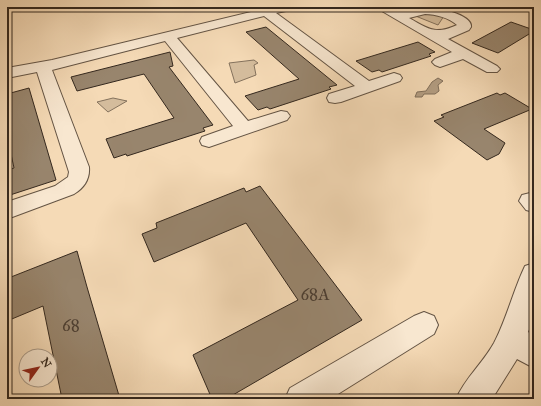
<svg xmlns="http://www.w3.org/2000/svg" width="541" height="406" font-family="'IM FELL Great Primer',serif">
  <rect width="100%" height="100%" fill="#f5dab6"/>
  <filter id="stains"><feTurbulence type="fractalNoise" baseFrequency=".005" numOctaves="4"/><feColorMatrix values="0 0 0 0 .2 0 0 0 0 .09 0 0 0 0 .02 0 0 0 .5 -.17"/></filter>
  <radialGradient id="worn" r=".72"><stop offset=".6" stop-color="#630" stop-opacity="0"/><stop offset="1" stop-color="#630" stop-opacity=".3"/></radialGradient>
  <path fill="#d4bc9c" stroke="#84725d" d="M422,12L444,16L438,25L413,15Z
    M254,60L258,63L254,65L256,75L235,83L229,63Z
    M113,98L127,101L108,112L97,102Z"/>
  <path fill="#b39d82" stroke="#806e5a" d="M438,78L443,81L438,85L439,91L435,94H424L422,97H415L417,92L426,91L432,82Z"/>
  <path fill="#98856d" stroke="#34281e" d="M511,22L534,30V31L498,53L472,43Z
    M266,27L337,85L329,87L331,89L270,109L267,107L258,110L245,96L299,79L246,32Z
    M418,42L435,52L429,54L431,56L382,72L379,70L372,72L356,61Z
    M170,52L173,66L169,67L213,125L203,128L205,131L127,156L126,154L114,158L106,139L174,118L144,74L77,91L71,77Z
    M29,88L56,180L7,196V170L14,168L7,135V94Z
    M497,93L500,95L505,93L532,109L484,129L505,143L499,154L487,160L434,121L444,117L441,115Z
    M260,186L362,320L226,399H212L193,355L298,300L246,223L154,262L142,234L157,228L156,223L244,188L246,192Z
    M77,251L87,287L120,399H62L43,306L7,321V283L11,281V277Z"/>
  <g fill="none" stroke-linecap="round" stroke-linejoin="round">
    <defs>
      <path id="minor" d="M272,7H293L291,10L276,13L369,81L394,73L400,75L402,78L400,81L341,102L335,103L329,102L327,98L329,94L355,86L264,16L177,38L248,121L281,111L287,112L290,116L287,120L209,147L202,145L200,141L202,137L233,126L165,41L52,70L89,167C90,179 84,188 74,194L7,219V202L55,186L68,177L69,172L37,72L7,78V68L52,60Z
        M375,7C380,7 386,6 390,7C395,8 397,11 402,11C409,11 416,7 423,7C433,6 473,14 471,27L469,30L448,39L497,66L500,69L497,72H487L463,59L440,67L435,65L432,62L435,59L452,52ZM425,14C436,14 449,18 457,25C435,35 429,29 409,18Z
        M530,193L534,194V212L526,210L519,201L522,195Z
        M534,263V317L528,332L534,336V368L517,359L492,399H456C465,378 483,363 494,343C507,318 513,291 525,266Z
        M424,312L434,316L438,325L434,334L330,399H285L290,388L414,316Z"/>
    </defs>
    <use href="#minor" stroke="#645444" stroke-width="2"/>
    <use href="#minor" fill="#f8e7d0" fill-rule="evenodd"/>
  </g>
  <g text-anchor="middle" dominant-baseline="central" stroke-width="3" stroke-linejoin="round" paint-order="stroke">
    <g font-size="17" fill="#4d3f32">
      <text x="315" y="294">68A</text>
      <text x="71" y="325">68</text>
    </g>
  </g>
  <rect width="541" height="406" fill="none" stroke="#f5dab6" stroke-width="24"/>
  <rect x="8" y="8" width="525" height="390" fill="none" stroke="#34281e" stroke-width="2"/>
  <rect x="12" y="12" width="517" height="382" fill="none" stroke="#34281e"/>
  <g transform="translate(38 368) rotate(57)"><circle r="19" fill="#f8e7d0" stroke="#aa9b89"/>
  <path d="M0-3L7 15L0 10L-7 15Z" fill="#8f2418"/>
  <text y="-6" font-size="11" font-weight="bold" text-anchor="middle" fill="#34281e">N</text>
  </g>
  <rect width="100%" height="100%" filter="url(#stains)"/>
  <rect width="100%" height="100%" fill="url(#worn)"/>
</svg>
